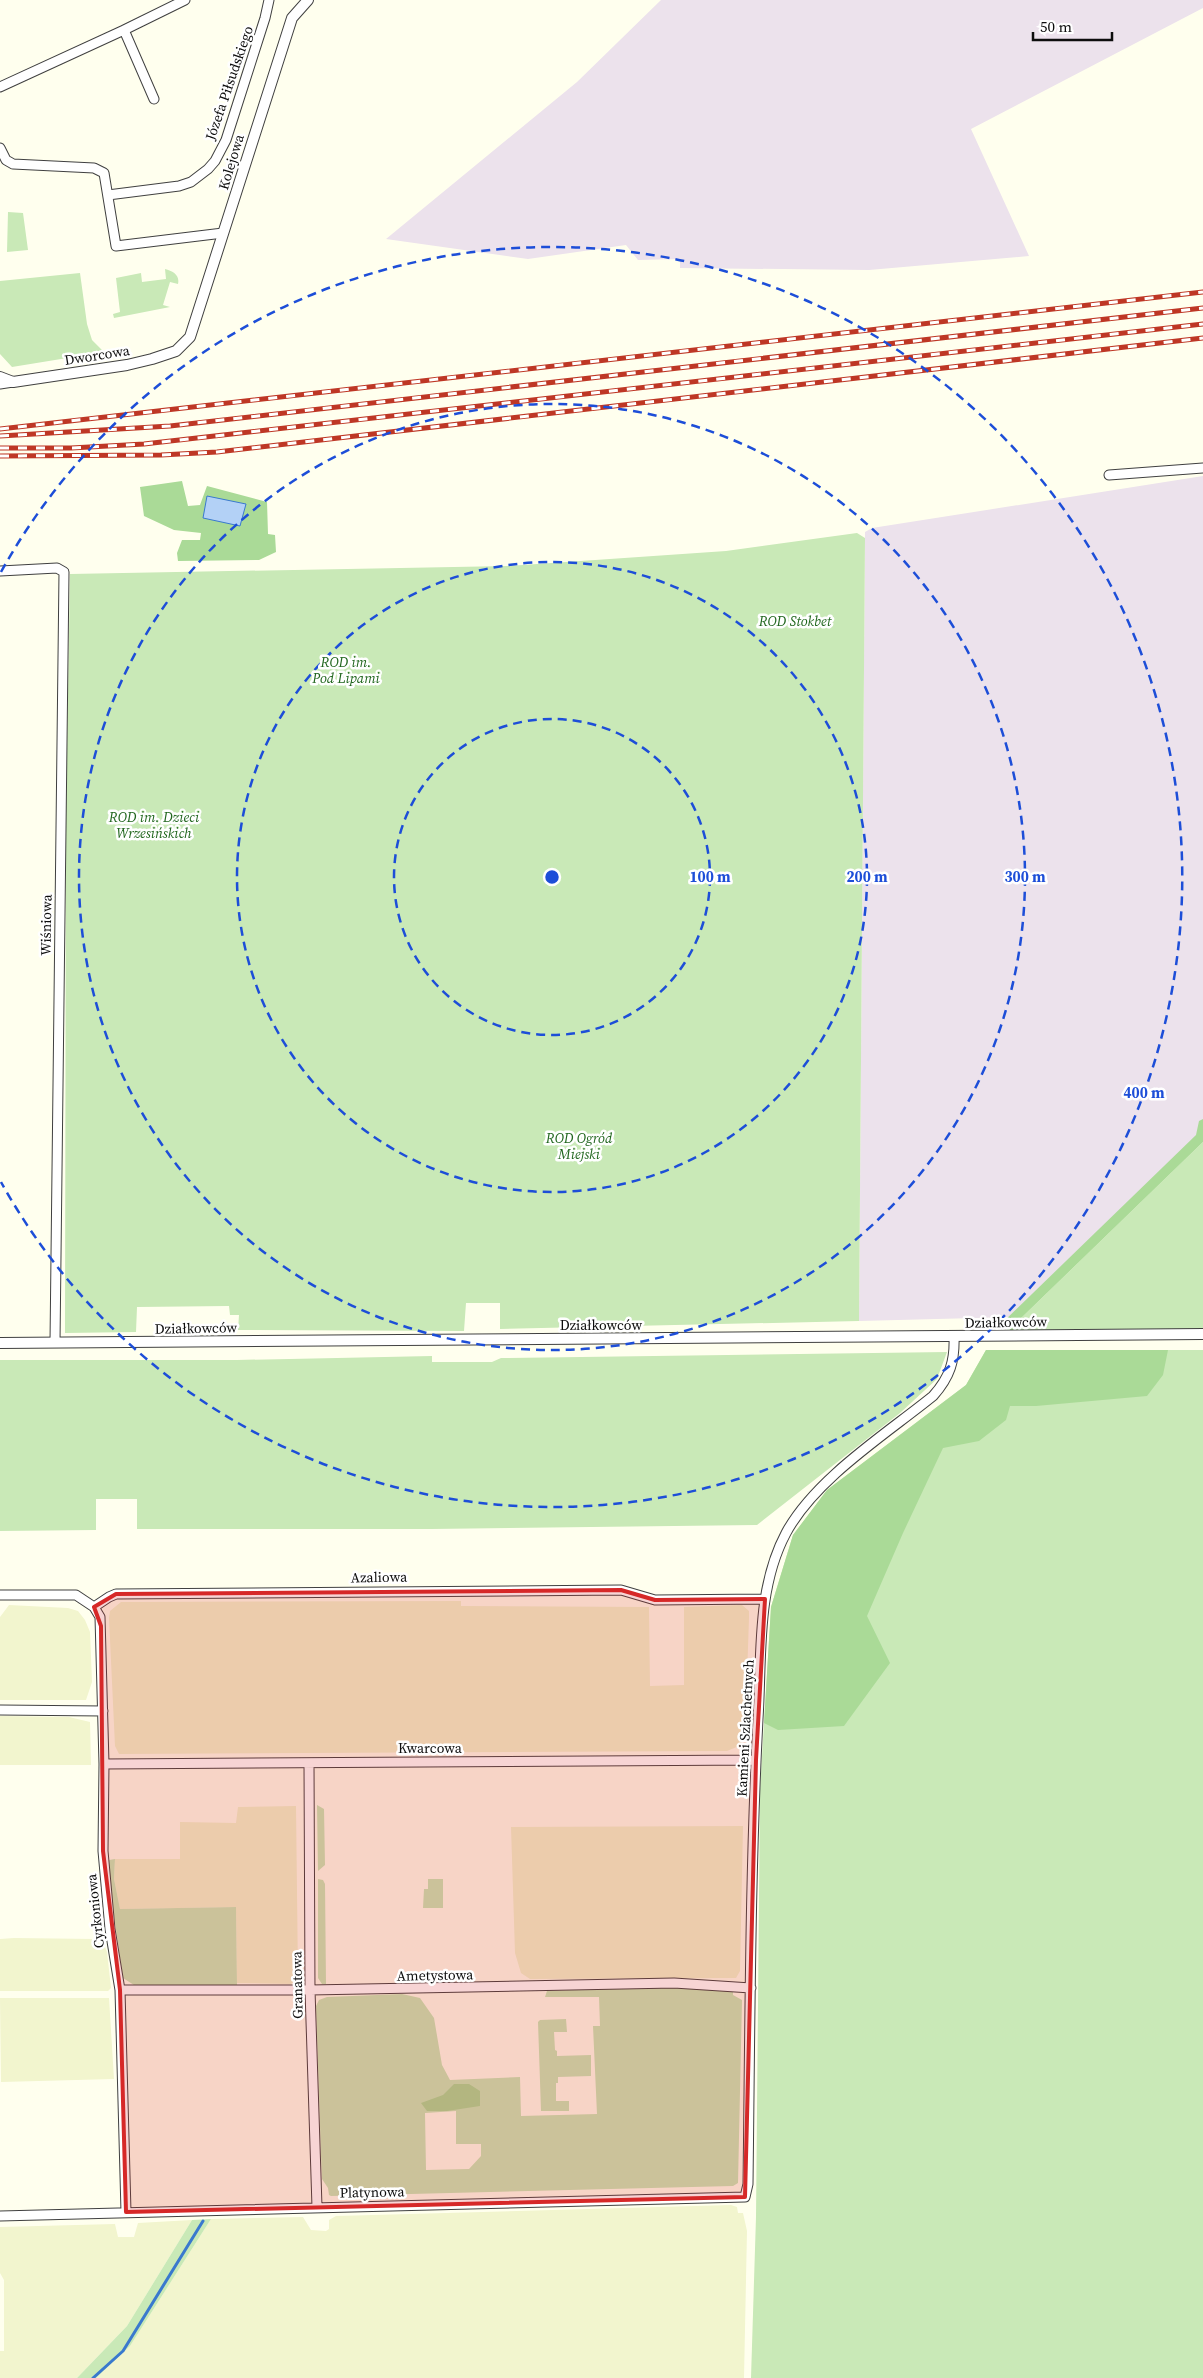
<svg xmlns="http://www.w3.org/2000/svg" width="1203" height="2378" font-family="'Source Serif 4',serif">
  <rect width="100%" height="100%" fill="#ffe"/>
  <path fill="#ece2ec" d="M661,0H1203V8L971,129L1029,256L869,270L680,268V259L638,260L626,245L528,259L386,239L577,82Z
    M1203,476V1137L1015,1317L859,1321L865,532L872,528Z"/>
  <path fill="#f2f5ce" d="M461,1601V1606L649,1607L650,1686L684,1685V1607L742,1605L749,1611V1618L745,1735L739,1746L727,1751L119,1754L115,1746L109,1618L110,1611L121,1602Z
    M9,1605L68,1608L78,1611L85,1620L90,1632L92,1682L86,1700H0V1617Z
    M0,1716L69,1717L90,1722L91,1765H0Z
    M296,1806L298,1977L291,1984L237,1983L236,1907L120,1909L114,1879L115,1859H180V1822L236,1823L238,1807Z
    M743,1826L740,1971L736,1978L530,1979L521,1973L515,1953L511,1827Z
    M14,1938L96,1939L104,1944L107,1952L111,1988L108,1991H0V1939Z
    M0,1998H109L114,2079L1,2082Z
    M731,2205L737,2207L738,2213H743L747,2231L744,2378H96L130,2346L211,2219L303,2217L311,2230L326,2231L329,2229V2220L336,2216Z
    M192,2220L127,2326L77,2378H0V2351H4V2280L0,2273V2227L115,2224L118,2237H134L138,2223Z"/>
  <path fill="#c9e9b7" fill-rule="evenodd" d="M8,212L23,213L28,250L7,252Z
    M165,269C173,271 180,275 178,284L170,282L163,305L170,307L114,318L113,314L120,312L116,278L141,273L142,282L166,279Z
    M80,273L87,324L92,340L104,352L12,367L0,354V281Z
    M857,533L865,538L859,1321L500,1329V1303H466L464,1331L238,1330L239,1315H230L229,1306L137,1307L136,1332L65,1333L66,810L70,574L507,566L726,551Z
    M1203,1142V1329L1013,1330L1015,1324Z
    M986,1350H1203V2378H751L756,2217L760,1790L771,1607L793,1535L827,1490L966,1385Z
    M947,1352L937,1379L900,1413L757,1525L431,1529H137V1499H96V1530L0,1531V1360H237L432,1356V1362H492L501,1358Z
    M317,1805L324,1809L325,1865L318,1871Z
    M115,1859L114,1879L120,1909L236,1907L237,1985H134L123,1978L108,1874L109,1860Z
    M318,1879L323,1880L325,1884L326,1984H322L318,1978Z
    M428,1879H443V1908H423L424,1889H428Z
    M671,1986L733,1991V1995L742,2000L738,2183L733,2186L331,2196L329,2195L328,2188L322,2179L321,2156L316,2006L319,2000L327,1997L402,1994L420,1998L434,2018L442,2065L450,2080L520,2077L521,2116L597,2114L593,2026H600L599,1997H545L547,1991ZM456,2111V2144H481V2156L469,2169L426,2170L425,2113Z
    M566,2019L567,2032H554L555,2050L557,2051V2056L591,2055V2076L558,2077V2083H556V2101H569V2111H541L538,2022L540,2020Z
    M211,2219L130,2346L96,2378H77L127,2326L192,2220Z"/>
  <path fill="#aada97" d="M182,481L188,506L200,505L207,486L267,502L268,534L275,535L276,552L259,560L178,561L177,553L182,540H200L201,533L174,530L144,516L140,487Z
    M1203,1119V1142L1015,1324L1013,1330L1009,1331L1000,1325L1196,1135L1199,1121Z
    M986,1350H1168L1163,1375L1147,1396L1036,1406H1010L1006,1420L979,1441L943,1448L903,1533L867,1616L890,1663L844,1726L778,1730L764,1723L771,1607L793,1535L827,1490L966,1385Z
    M454,2084H469L480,2091V2106L447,2111H427L421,2103L443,2095Z"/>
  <path fill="#b3d1f6" stroke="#3979ce" d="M207,496L246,504L240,526L203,518Z"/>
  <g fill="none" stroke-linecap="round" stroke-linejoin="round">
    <path stroke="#3979ce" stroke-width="3" d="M93,2378L123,2351L203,2221"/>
    <defs>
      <path id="minor" d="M124,30L185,0
        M0,87L124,30L154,99
        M0,148L6,160L13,164L94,168L104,173L116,246L223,233
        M108,195L179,186L191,182L208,169L215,161L226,140L265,18L269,0
        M0,384L13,382
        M1109,475L1203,468
        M0,571L57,568L64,572L55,1342
        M0,1595H76L94,1607L100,1617L104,1764L103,1851L110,1929L120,1990L126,2212
        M94,1607L109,1597L116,1594L621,1590L655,1600L765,1599
        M0,1710L103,1711
        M309,1763L310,1990L317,2207
        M104,1764L756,1760
        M120,1990H310L674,1983L751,1988
        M0,2216L745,2197L748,2184C750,2029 750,1873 758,1719C762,1657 756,1589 786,1533C815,1479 886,1434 933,1396C950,1377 955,1361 954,1336"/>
      <path id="tertiary" d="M0,377L13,382L127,365L152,359L176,351L190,337L292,18L308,0
        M0,1343L1203,1334"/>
    </defs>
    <use href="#minor" stroke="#404040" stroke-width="11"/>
    <use href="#tertiary" stroke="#404040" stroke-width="12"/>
    <use href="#minor" stroke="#fff" stroke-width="9"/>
    <use href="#tertiary" stroke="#fff" stroke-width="10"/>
    <defs>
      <path id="rail" d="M0,429L1203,292
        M0,436L170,426L1203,308
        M0,448H71L144,444L1203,324
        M0,456L161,455L217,452L1203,338"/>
    </defs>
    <use href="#rail" stroke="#be3725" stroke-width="5"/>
    <use href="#rail" stroke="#fff" stroke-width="3" stroke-dasharray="9" stroke-linecap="butt"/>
  </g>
  <path fill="#d62828" fill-opacity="0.2" stroke="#d62828" stroke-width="4" stroke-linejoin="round" d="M621,1590L655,1600L765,1599L756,1760L745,2197L126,2212L120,1990L103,1851L101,1626L94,1607L116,1594Z"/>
  <g fill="none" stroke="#1d4ed8" stroke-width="2.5" stroke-dasharray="9 6">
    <circle cx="552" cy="877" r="158"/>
    <circle cx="552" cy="877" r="315"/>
    <circle cx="552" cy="877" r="473"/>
    <path d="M1 572A630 630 0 1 1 1 1182"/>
  </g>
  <g text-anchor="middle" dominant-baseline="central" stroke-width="5" stroke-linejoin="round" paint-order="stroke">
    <g font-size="14" fill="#0d0d0d" stroke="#fff">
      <text transform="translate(229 83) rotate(-71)">Józefa Piłsudskiego</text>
      <text transform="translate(231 162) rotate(-73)">Kolejowa</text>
      <text transform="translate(97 355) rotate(-9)">Dworcowa</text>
      <text transform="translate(46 925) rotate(-89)">Wiśniowa</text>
      <text transform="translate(1006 1322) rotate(-1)">Działkowców</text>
      <text x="601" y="1325">Działkowców</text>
      <text transform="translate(196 1328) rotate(-1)">Działkowców</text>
      <text transform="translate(379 1577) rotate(-1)">Azaliowa</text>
      <text transform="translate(745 1728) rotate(-87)">Kamieni Szlachetnych</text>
      <text x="430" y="1748">Kwarcowa</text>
      <text transform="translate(95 1911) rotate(-96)">Cyrkoniowa</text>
      <text transform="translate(435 1975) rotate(-1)">Ametystowa</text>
      <text transform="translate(297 1985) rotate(-91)">Granatowa</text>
      <text transform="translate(372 2192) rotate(-1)">Platynowa</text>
    </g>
    <g font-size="14" font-style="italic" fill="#20661d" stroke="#fff">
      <text x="795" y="621">ROD Stokbet</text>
      <text x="346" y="662">ROD im.<tspan x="346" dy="16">Pod Lipami</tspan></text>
      <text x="154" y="817">ROD im. Dzieci<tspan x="154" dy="16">Wrzesińskich</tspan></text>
      <text x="579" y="1138">ROD Ogród<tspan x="579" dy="16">Miejski</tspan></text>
    </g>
  </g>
  <circle cx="552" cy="877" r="8" fill="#1d4ed8" stroke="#fff" stroke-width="2.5"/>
  <g font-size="15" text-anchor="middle" font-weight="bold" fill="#1d4ed8" stroke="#fff" stroke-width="5" stroke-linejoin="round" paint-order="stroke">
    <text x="710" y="882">100 m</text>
    <text x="867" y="882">200 m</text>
    <text x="1025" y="882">300 m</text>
    <text x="1144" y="1098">400 m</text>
  </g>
  <path d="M1033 32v8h79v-8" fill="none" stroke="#0d0d0d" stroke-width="2.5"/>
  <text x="1040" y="32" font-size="15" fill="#0d0d0d" stroke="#ffffff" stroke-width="4" paint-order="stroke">50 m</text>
</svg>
